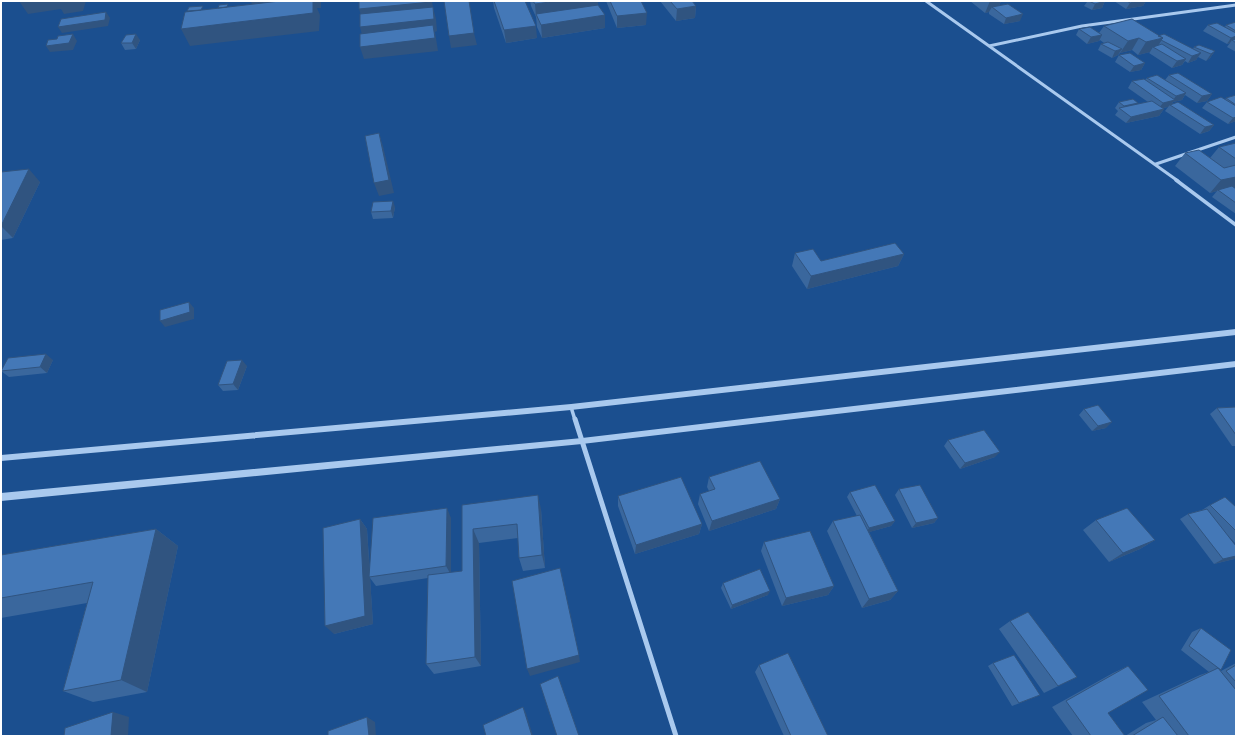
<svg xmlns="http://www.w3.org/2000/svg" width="1237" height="737" font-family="'Open Sans',sans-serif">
  <rect width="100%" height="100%" fill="#1b4f8f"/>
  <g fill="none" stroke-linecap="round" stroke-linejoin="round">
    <path stroke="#a9c9ee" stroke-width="3" d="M926,1L1178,181
      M989,46L1082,26L1236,5
      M1156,164L1236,137"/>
    <path stroke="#a9c9ee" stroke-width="3.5" d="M1176,180L1236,225
      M571,407L575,420"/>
    <path stroke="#a9c9ee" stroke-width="5" d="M575,419L676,736"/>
    <path fill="#a9c9ee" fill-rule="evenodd" d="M1236,329V335L571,410L1,461V455L571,404Z
      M1236,361V367L582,444L1,501V493L582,438Z"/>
  </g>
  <path fill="#3a679d" d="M493,1H525L537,38L506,43L494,8Z
    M530,1H598V5L605,28L542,38L537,27L536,17L531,6Z
    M606,1H641L646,25L617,28Z
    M660,1H692L696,6L695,18L676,21Z
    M970,1H1001L999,6L1020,21L1004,24L989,14V12L985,13Z
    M1083,1H1105L1102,8L1092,10L1084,6L1087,2H1085Z
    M1114,1H1146L1143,6L1126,9Z
    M1236,22V52L1227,47L1230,43L1227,44L1203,31L1208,25L1225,27L1226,25Z
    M1104,26L1158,36L1193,49L1194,47L1215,51L1210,58L1206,61L1198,57L1196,60L1188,63L1185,61L1182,65L1172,68L1149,53L1150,52L1138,55L1132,50L1120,53L1118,55L1112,58L1098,50L1101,44L1104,43L1100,40L1099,41L1087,44L1076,35L1079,29L1099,33Z
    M140,40L136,49L125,50L121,43Z
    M1119,55L1145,63L1141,70L1130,72L1115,62Z
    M1169,75L1212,94L1207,101L1197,103L1185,95L1182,100L1173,102L1172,104L1214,125L1209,131L1200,134L1165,111L1168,107L1162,108L1164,109L1159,116L1126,123L1115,115L1118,111L1115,108L1119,102L1138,104L1148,102L1128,88L1132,81L1145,80L1147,78L1165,80Z
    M1236,95V121L1228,124L1202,108L1207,102L1225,100L1226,98Z
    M1236,143V187H1233L1236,189V214L1212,197L1217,191L1210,193L1175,166L1185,153L1210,158L1219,147Z
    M1,172L40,182L13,238L1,240Z
    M395,207L393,218L373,219L371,212Z
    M795,253L821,261L904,254L898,266L807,289L792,266Z
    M53,360L47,373L9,377L1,371Z
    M247,366L238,390L223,391L218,385Z
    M1236,407V446H1232L1210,414L1217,408Z
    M1084,409L1106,428L1092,431L1079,415Z
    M948,440L995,457L960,469L944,446Z
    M709,477L780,499L776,509L709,531L698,504L700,494L709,491L707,487Z
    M899,489L938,518L934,523L912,528L895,495Z
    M850,492L895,521L891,526L869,532L898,591L890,600L862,608L827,531L833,521L857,516L847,497Z
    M618,496L702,524L699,534L635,554L618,506Z
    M462,505L541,509L545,568L523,571L519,558L518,538L479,543L481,666L434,674L426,664L428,578L376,586L370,578L373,624L334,634L360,519L367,529L370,574L451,518V573L462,571Z
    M1210,505L1236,507V544L1228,536L1234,559L1214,564L1180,519L1188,514L1202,510Z
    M1096,520L1155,540L1140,549L1109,562L1083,530Z
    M156,529L178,546L147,692L93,702L63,691L87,603L1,618V555Z
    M764,542L834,586L828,595L782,606L761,551Z
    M723,583L768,595L731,609L721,588Z
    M1010,621L1077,677L1044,693L999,629Z
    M1201,628L1221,670H1220L1221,671L1236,663V736H1073L1052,707L1113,673L1128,666L1108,713L1125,736L1146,723L1156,720L1142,702L1200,675L1209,672L1181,650L1192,632Z
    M993,663L1040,695L1012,706L988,666Z
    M759,665L828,736H784L755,672Z"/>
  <path fill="#305480" d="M19,1H86L83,11L64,14L61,9L28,14Z
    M257,1H265L266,6L254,8L251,2Z
    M313,1H321V8H317L320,15L319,31L190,46L181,29Z
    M432,1L434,14L363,21L359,9Z
    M557,1H598V7L536,14V17L535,4Z
    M990,1H1001L997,11L992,7L989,12L985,13Z
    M1105,1L1102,8L1092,10L1095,4Z
    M1138,1H1146L1143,6L1126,9L1130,3Z
    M696,6L695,18L676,21L677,9Z
    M433,7L436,19L437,31L435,32L438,51L364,59L360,47L363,39L360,27Z
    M106,12L110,18L108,26L62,33L58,27Z
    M647,13L646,25L617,28V16Z
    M1023,14L1020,21L1004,24L1006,18Z
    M605,15V28L542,38L541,25Z
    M536,26L537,38L506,43L504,30Z
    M474,33L477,45L451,48L449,36Z
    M73,34L77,41L73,50L50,52L46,46Z
    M136,34L140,40L136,49L132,43Z
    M1102,35L1099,41L1087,44L1091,37Z
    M1236,36V41L1232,40L1230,43L1227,44L1231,38Z
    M1139,38L1132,50L1120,53L1128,41Z
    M1163,38L1156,49L1153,47L1150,52L1138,55L1146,42Z
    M1122,49L1118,55L1112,58L1115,51Z
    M1215,51L1210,58L1206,61L1211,54Z
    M1201,53L1196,60L1188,63L1192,56Z
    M1186,59L1182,65L1172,68L1177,61Z
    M1145,63L1141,70L1130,72L1134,66Z
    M1186,93L1182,100L1173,102L1171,106L1170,105L1168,107L1158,109L1163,103L1173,100L1176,96Z
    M1212,94L1207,101L1197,103L1202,96Z
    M1138,103L1134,110H1122L1124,106Z
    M1164,109L1159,116L1126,123L1131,117Z
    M1236,117V121L1228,124L1233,118Z
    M1214,125L1209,131L1200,134L1205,127Z
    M379,133L383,146L394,193L379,196L374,183Z
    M29,169L40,182L13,238L1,226Z
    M1236,177V187L1219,191L1218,190L1217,191L1210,193L1221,180Z
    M393,201L395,207L393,218L391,211Z
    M904,254L898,266L807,289L811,276Z
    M189,302L194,308V319L165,327L160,321Z
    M46,354L53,360L47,373L40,367Z
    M242,360L247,366L238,390L233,384Z
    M1112,422L1106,428L1092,431L1098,426Z
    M1000,452L995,457L960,469L965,463Z
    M538,495L541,509L545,568L542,555Z
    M780,499L776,509L709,531L712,521Z
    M447,508L451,518V575L446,566Z
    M938,518L934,523L912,528L916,523Z
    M360,519L367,529L373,624L334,634L325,626Z
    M895,521L891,526L866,533L869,528Z
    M702,524L699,534L635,554L636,545Z
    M156,529L178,546L147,692L121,680Z
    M473,529L479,543L481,666L475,657Z
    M1155,540L1140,549L1109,562L1123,553Z
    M1236,556V558L1234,559L1214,564L1223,559Z
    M834,586L828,595L782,606L786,598Z
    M770,591L768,595L731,609L732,605Z
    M898,591L890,600L862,608L869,599Z
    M579,655L580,662L530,676L527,669Z
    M523,707L526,713L533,736H532Z
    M113,712L129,717L128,736H111Z
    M367,717L375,722L376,736H369Z"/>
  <path fill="#4478b7" stroke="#305480" d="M280,1H313V13L181,29L185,12Z
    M359,1H431V2L359,9Z
    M444,1H469L474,33L449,36Z
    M494,1H525L536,26L504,30Z
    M533,1H557L535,4Z
    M610,1H641L647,13L617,16Z
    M670,1H692L696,6L677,9Z
    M1089,1H1105L1095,4Z
    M1127,1H1138L1130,3Z
    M228,4L227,7L218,8L219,5Z
    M1008,4L1023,14L1006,18L992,7Z
    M598,5L605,15L541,25L536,14Z
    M203,6L201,10L187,11L189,7Z
    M433,7L434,19L360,27V14Z
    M106,12L105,20L58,27L61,19Z
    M1132,19L1163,38L1146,42L1139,38L1128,41L1104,26Z
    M1236,22V31L1226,25Z
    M1217,23L1236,33V36L1231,38L1208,25Z
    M433,25L435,38L360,47V34Z
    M1090,27L1102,35L1091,37L1079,29Z
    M73,34L69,43L46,46L48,40L57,39L58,36Z
    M136,34L132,43H121L126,35Z
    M1164,34L1201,53L1192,56L1161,40L1163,38L1158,36Z
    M1236,39V43L1232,40Z
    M1108,42L1122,49L1115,51L1101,44Z
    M1162,44L1186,59L1177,61L1153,47Z
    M1199,45L1215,51L1211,54L1194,47Z
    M1130,53L1145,63L1134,66L1119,55Z
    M1178,73L1212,94L1202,96L1169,75Z
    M1157,75L1186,93L1176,96L1147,78Z
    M1144,79L1175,100L1163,103L1132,81Z
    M1236,95V105L1226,98Z
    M1221,97L1236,106V117L1233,118L1207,102Z
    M1133,99L1138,103L1124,106L1119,102Z
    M1152,101L1164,109L1131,117L1119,108Z
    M1178,102L1214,125L1205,127L1170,105Z
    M379,133L389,180L374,183L365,136Z
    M1236,143V159L1219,147Z
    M1199,150L1224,168L1236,165V177L1221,180L1185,153Z
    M29,169L1,226V172Z
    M1232,186L1236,189V203L1218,190Z
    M393,201L391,211L371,212L373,202Z
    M895,243L904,254L811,276L795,253L813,249L821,261Z
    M189,302L190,312L160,321V310Z
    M46,354L40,367L1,371L8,358Z
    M242,360L233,384L218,385L227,361Z
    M1098,405L1112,422L1098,426L1084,409Z
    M1236,407V435L1217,408Z
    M984,430L1000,452L965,463L948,440Z
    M760,461L780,499L712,521L700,494L715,489L709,477Z
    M681,477L702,524L636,545L618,496Z
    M875,485L895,521L869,528L850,492Z
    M920,485L938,518L916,523L899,489Z
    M538,495L542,555L519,558L517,524L473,529L475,657L426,664L428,575L462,571V505Z
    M1225,497L1236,507V531L1210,505Z
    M447,508L446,566L369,577L373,518Z
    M1127,508L1155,540L1123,553L1096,520Z
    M1207,509L1236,546V556L1223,559L1188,514Z
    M860,515L898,591L869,599L833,521Z
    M360,519L365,616L325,626L323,528Z
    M156,529L121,680L63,691L93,582L1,598V555Z
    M810,531L834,586L786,598L764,542Z
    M560,568L579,655L527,669L512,581Z
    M760,569L770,591L732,605L723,583Z
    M1028,612L1077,677L1058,686L1010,621Z
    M1201,628L1231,650L1221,670L1189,646Z
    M788,653L828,736H791L759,665Z
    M1014,655L1040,695L1019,703L993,663Z
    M1236,665V682L1226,671Z
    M1128,666L1148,690L1108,713L1125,736H1091L1066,701Z
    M1218,668L1236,690V736H1189L1159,696Z
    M558,676L579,736H557L540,684Z
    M523,707L532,736H486L483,725Z
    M113,712L111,736H64L65,728Z
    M367,717L369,736H328V731Z
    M1163,717L1178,736H1132Z"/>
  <rect width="1237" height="737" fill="none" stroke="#ffffff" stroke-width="4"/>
</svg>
